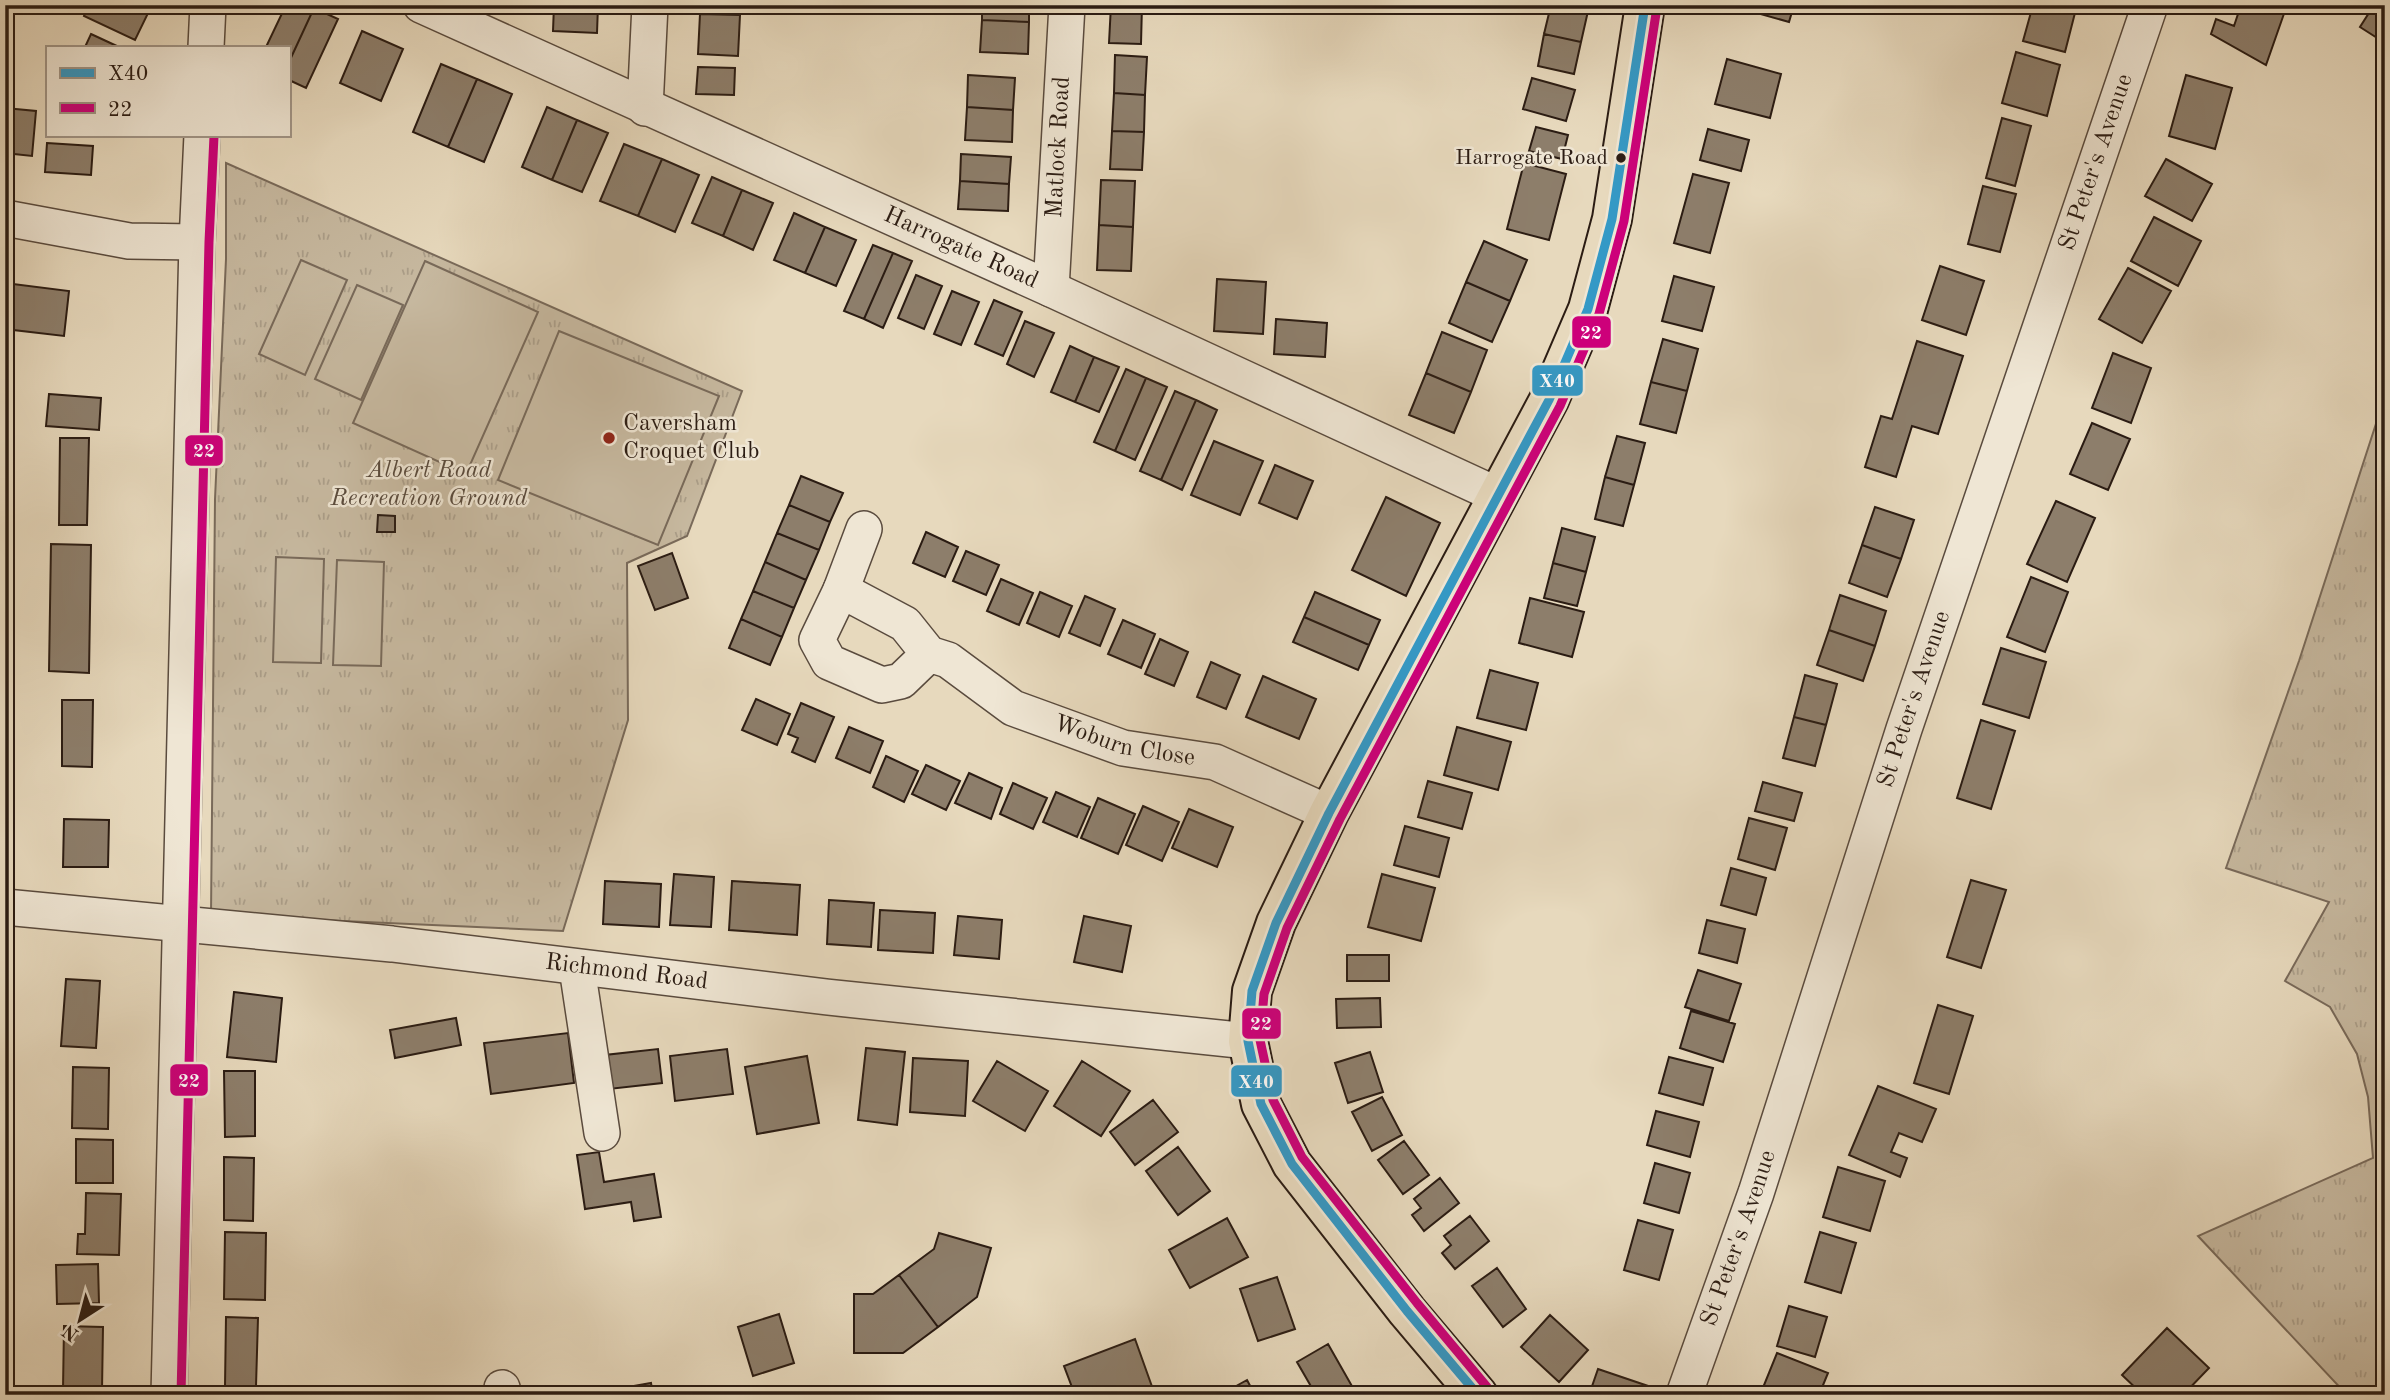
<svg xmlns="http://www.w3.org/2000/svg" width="2390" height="1400" font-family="'Old Standard TT',serif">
  <defs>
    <pattern id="park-tufts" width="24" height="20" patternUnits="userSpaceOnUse" patternTransform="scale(1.75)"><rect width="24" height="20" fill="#c7b9a0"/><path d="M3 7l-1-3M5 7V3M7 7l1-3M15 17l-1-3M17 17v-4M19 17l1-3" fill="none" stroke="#ab9e89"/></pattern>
  </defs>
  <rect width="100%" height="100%" fill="#e7d9bd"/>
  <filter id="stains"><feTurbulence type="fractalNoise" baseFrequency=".00286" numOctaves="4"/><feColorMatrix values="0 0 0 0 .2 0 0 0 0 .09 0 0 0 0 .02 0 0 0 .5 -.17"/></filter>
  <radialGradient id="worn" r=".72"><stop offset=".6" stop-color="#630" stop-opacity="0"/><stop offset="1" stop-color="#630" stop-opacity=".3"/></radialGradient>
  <path fill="url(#park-tufts)" stroke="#796a5a" stroke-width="2" d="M226,163L742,391L687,536L627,563L628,720L563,931L211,915L215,499L226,259Z
    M2385,396V1395H2347L2198,1236L2373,1158L2368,1097L2357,1054L2330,1007L2285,981L2329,902L2226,868L2299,661Z"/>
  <path fill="#c7b9a0" stroke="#796a5a" stroke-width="2" d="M301,260L347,280L305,375L259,354Z
    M425,261L538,312L466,474L353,423Z
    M357,285L403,305L361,400L315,379Z
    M559,331L719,396L658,545L498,480Z
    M276,557L324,559L321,663L273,662Z
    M337,560L384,562L381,666L333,665Z"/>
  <path fill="#8d7e6b" stroke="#2b1c13" stroke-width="2" d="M88,5H147L151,7L135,40L84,16Z
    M286,5H308L314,8L289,62V47H266Z
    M554,5H598L597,33L553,31Z
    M982,5H1029V22L982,20Z
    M1111,5H1142L1141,44L1109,43Z
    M1551,5L1588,11L1581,42L1544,34Z
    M1751,5H1794L1789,22L1750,11Z
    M2033,5H2077L2065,52L2023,41Z
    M2241,5H2277L2286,8L2266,65L2211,34L2216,19L2234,26Z
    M2374,5H2385V43L2360,27Z
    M314,8L338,19L306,88L289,80V62Z
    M700,14L740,15L738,56L698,54Z
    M982,20L1029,22L1028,54L980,52Z
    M362,31L403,49L381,101L340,83Z
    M91,34L119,47H85Z
    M1544,34L1581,42L1574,74L1538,66Z
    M2016,52L2060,65L2047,116L2002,103Z
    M1115,55L1147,57L1145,95L1114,93Z
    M1727,59L1781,74L1770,118L1715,104Z
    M441,64L477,79L448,147L413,132Z
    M698,67L735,68L734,95L696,94Z
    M968,75L1015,78L1013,110L967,107Z
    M2186,75L2232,88L2215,149L2169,136Z
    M1532,78L1575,90L1566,121L1523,109Z
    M477,79L512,94L484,162L448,147Z
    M1114,93L1145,95L1144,132L1112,131Z
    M547,107L577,120L552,180L522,167Z
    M967,107L1013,110L1012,142L965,140Z
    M5,108L36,111L32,156L5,153Z
    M2002,118L2031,126L2015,186L1986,178Z
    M577,120L608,133L582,192L552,180Z
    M1536,127L1568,135L1562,159L1529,151Z
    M1708,129L1749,140L1741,171L1700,160Z
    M1112,131L1144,132L1142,170L1110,169Z
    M47,143L93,146L91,175L45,172Z
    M624,144L662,159L638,216L600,201Z
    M961,154L1011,157L1009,184L960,181Z
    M662,159L699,175L675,232L638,216Z
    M2166,159L2212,184L2192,221L2145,196Z
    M1524,163L1566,174L1549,240L1507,229Z
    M1693,174L1729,183L1710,253L1674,243Z
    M712,177L742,190L723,236L692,223Z
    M1101,180L1135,181L1133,227L1099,225Z
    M960,181L1009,184L1008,211L958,209Z
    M1983,186L2016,194L2000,252L1968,244Z
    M742,190L773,203L753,250L723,236Z
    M794,213L825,227L805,273L774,260Z
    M2154,217L2201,241L2178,286L2131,261Z
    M1099,225L1133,227L1131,271L1097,270Z
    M825,227L856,240L836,286L805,273Z
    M1484,241L1527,260L1510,301L1466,282Z
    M873,245L893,253L864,319L844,311Z
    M893,253L912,261L883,328L864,319Z
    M1940,266L1984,281L1966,335L1922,320Z
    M2128,268L2171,291L2142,343L2099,319Z
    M916,275L942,286L924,329L898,318Z
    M1674,276L1714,287L1702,331L1662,321Z
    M1217,279L1266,282L1263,334L1214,331Z
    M1466,282L1510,301L1492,342L1449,323Z
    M5,283L69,291L64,336L5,329Z
    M952,291L979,302L961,345L934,334Z
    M994,300L1022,312L1003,356L975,344Z
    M1276,319L1327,323L1325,357L1274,354Z
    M1025,321L1054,333L1034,377L1007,364Z
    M1442,332L1487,350L1471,392L1426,373Z
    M1663,339L1698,349L1687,391L1651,382Z
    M1917,341L1963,356L1938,434L1912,426L1896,477L1865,467L1881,416L1892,419Z
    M1070,346L1094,357L1075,402L1051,392Z
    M2113,353L2151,368L2131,423L2092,408Z
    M1094,357L1119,367L1099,412L1075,402Z
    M1126,369L1146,378L1115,451L1094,442Z
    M1426,373L1471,392L1454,433L1409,415Z
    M1146,378L1167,387L1135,460L1115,451Z
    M1651,382L1687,391L1676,433L1640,424Z
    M1175,391L1196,400L1161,480L1140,471Z
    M49,394L101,398L99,430L46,426Z
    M1196,400L1217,410L1182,490L1161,480Z
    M2092,423L2130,439L2108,490L2070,474Z
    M1617,436L1645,443L1634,485L1605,477Z
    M60,438H89L87,525H59Z
    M1214,441L1263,461L1240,515L1191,495Z
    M1275,465L1313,481L1297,519L1259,503Z
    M801,476L843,493L830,522L789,505Z
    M1605,477L1634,485L1623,526L1595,519Z
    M1386,497L1440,523L1406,596L1352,570Z
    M2056,501L2095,518L2067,582L2027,564Z
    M789,505L830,522L819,550L777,533Z
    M1875,507L1914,520L1901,559L1862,545Z
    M378,515L395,516V532H377Z
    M1562,528L1595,537L1586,572L1553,563Z
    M926,532L958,547L945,577L913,563Z
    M777,533L819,550L806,580L765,562Z
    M51,544L91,545L89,673L49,671Z
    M1862,545L1901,559L1887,597L1849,583Z
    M966,551L999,565L986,595L953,581Z
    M672,553L688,598L655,610L638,566Z
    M765,562L806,580L794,608L753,591Z
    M1553,563L1586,572L1577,606L1544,598Z
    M2031,577L2068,592L2045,652L2007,637Z
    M1001,579L1033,593L1019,625L987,611Z
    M753,591L794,608L782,637L741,619Z
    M1040,592L1072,606L1059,637L1027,623Z
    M1315,592L1380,620L1369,645L1304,617Z
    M1840,595L1886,611L1875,646L1829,630Z
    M1085,596L1115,609L1100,646L1069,633Z
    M1530,598L1584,612L1572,657L1519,643Z
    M1304,617L1369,645L1358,670L1293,642Z
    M741,619L782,637L770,665L729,648Z
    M1123,620L1155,634L1141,668L1108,654Z
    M1829,630L1875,646L1863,681L1817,665Z
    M1160,639L1188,652L1174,686L1145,674Z
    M2001,648L2046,662L2029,718L1983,704Z
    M1211,662L1240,675L1226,709L1197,697Z
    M1490,670L1538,683L1526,730L1477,718Z
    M1805,675L1837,684L1826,725L1794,717Z
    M1263,676L1316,699L1299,739L1246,717Z
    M756,699L790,714L777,745L742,730Z
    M62,700H93L92,767L62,766Z
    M801,703L834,717L815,762L792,752L798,738L788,734Z
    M1794,717L1826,725L1815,766L1783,758Z
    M1981,720L2015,731L1991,809L1957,798Z
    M849,727L883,741L870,773L836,758Z
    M1457,727L1511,742L1498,790L1444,775Z
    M886,756L918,771L904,802L873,787Z
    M926,765L960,781L946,810L912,794Z
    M969,773L1002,788L991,819L955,803Z
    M5,781L12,843H5Z
    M1428,781L1472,793L1462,829L1418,817Z
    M1763,782L1802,793L1794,821L1755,811Z
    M1013,783L1047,798L1033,829L1000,814Z
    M1056,792L1090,807L1077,837L1043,822Z
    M1098,798L1135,814L1118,854L1081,838Z
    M1143,806L1179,822L1162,861L1126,845Z
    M1189,809L1233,827L1217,867L1172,848Z
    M1749,818L1787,828L1775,870L1738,859Z
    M64,819L109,820L108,867H63Z
    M1405,826L1449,838L1439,877L1394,865Z
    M1731,868L1766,878L1756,915L1721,905Z
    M674,874L714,877L711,927L670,925Z
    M1382,874L1435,888L1421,941L1368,927Z
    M1971,880L2006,890L1981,968L1947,957Z
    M605,881L661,884L659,927L603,924Z
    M732,881L800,885L797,935L729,930Z
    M829,900L874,903L871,947L827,944Z
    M880,910L935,913L933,953L878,950Z
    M958,916L1002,920L999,959L954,955Z
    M1084,916L1131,926L1122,972L1074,962Z
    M1707,920L1745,929L1737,963L1699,953Z
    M1347,955H1389V981H1347Z
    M1698,970L1741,984L1729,1021L1685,1007Z
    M66,979L100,981L96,1048L61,1046Z
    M234,992L282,998L276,1062L227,1057Z
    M1380,998L1381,1027L1337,1028L1336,999Z
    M1938,1005L1973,1016L1949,1094L1914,1083Z
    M1691,1011L1735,1024L1723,1062L1680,1048Z
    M456,1018L461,1045L395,1058L390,1030Z
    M568,1033L574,1083L491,1094L484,1043Z
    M866,1048L905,1052L897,1125L858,1120Z
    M658,1049L662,1083L609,1089L605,1055Z
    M727,1049L733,1094L675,1101L670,1056Z
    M1370,1052L1383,1092L1348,1103L1335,1063Z
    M807,1056L819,1123L757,1134L745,1067Z
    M1669,1057L1713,1068L1703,1105L1659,1093Z
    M913,1058L968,1061L965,1116L910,1112Z
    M997,1061L1048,1091L1025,1131L973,1101Z
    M1082,1061L1130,1091L1101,1136L1054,1106Z
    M73,1067L109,1068L108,1129L72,1128Z
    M224,1071H255V1136L225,1137Z
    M1878,1086L1936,1109L1922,1142L1899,1133L1891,1152L1907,1158L1900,1177L1849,1155Z
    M1382,1097L1402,1135L1372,1151L1352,1112Z
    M1153,1100L1178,1132L1135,1165L1110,1132Z
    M1656,1111L1699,1122L1690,1157L1647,1145Z
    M76,1139L113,1140V1183H76Z
    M1404,1141L1429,1175L1403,1194L1378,1160Z
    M1178,1147L1210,1191L1178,1215L1146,1171Z
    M599,1152L604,1182L654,1174L661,1217L634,1221L631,1202L585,1209L577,1155Z
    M224,1157L254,1158L253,1221L224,1220Z
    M1655,1163L1690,1173L1679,1213L1644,1203Z
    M1838,1167L1885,1181L1870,1231L1823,1217Z
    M1440,1178L1459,1203L1424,1231L1412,1215L1421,1208L1414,1199Z
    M86,1193L121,1194L119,1255L77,1254L78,1234H85Z
    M1470,1216L1489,1241L1455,1269L1442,1253L1451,1245L1444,1236Z
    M1227,1218L1248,1257L1190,1288L1169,1250Z
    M1638,1220L1673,1230L1659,1280L1624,1270Z
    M225,1232L266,1233L265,1300L224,1299Z
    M1820,1232L1856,1243L1841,1293L1805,1282Z
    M939,1233L991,1248L977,1297L938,1327L899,1275L934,1249Z
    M98,1264L99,1303L57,1304L56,1265Z
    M1497,1268L1526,1309L1503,1327L1472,1286Z
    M899,1275L938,1327L903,1353H854V1294H873Z
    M1277,1277L1295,1329L1258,1341L1240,1289Z
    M1789,1306L1827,1317L1815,1357L1777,1346Z
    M779,1314L794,1363L753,1376L738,1327Z
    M1550,1315L1588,1350L1559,1382L1521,1347Z
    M226,1317L258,1318L256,1386H225Z
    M64,1326L103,1327L102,1390L63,1389Z
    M2167,1328L2209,1368L2183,1395H2143L2122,1375Z
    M1135,1339L1155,1395H1075L1064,1366Z
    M1328,1344L1357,1395H1316L1297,1362Z
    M1777,1353L1828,1373L1819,1395H1760Z
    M1598,1369L1654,1388L1652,1395H1589Z
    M1247,1380L1255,1395H1220Z
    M651,1383L653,1395H601L600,1392Z"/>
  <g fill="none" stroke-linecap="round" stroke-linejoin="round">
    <defs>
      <g id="minor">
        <path id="s1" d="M421,5L1051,289L1497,495"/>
        <path d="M206,47L208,5"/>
        <path d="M645,108L650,5"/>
        <path d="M5,218L129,241L197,242"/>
        <path id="s2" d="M1051,289L1067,5"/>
        <path d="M841,590L864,529"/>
        <path id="s3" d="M929,654L905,624L841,590L817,640L829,662L882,685L901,681L929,654L948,660L1013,708L1123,748L1215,762L1329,813"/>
        <path id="s4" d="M5,907L392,944L827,997L1248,1041"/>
        <path d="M577,968L602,1133"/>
        <path d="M502,1388L504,1395"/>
        <path d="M169,1395L197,242L202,135"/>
        <path id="s5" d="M1684,1395L1756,1193L1904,729L2150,5"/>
      </g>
      <path id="primary" d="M1478,1395L1407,1311L1292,1164L1261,1104L1248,1041L1252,991L1276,923L1329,813L1549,400L1588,309L1612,219L1645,5"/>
    </defs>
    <use href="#minor" stroke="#5a4b3e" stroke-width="38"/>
    <use href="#primary" stroke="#2b1c13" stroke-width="42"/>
    <use href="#minor" stroke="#efe6d4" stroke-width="35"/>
    <use href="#primary" stroke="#e7d9bd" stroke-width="38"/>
    <defs>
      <path id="bus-1" d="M1478,1395L1407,1311L1292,1164L1261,1104L1248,1041L1252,991L1276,923L1329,813L1549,400L1588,309L1612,219L1645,5"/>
      <path id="bus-2" d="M1487,1387L1417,1303L1302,1157L1273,1100L1260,1040L1264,994L1287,928L1340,819L1560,406L1599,314L1624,221L1657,7
        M181,1395L209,242L214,136"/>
    </defs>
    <use href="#bus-1" stroke="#efe6d4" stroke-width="14"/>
    <use href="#bus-2" stroke="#efe6d4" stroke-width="14"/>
    <use href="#bus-1" stroke="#3499c6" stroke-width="9"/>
    <use href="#bus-2" stroke="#cd007a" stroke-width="9"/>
  </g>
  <circle fill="#2b1c13" stroke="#efe6d4" stroke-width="2.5" cx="1621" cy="158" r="6"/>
  <circle fill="#8f2418" stroke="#efe6d4" stroke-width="2.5" cx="609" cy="438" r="7"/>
  <g text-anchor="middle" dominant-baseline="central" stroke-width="5" stroke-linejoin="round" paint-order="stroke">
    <g font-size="22" fill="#2b1c13" stroke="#efe6d4" text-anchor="end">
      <text x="1608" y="158">Harrogate Road</text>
    </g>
    <g font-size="24" fill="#2b1c13" stroke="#efe6d4">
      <text stroke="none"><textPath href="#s2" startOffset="142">Matlock Road</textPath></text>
      <text stroke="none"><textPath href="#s5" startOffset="1300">St Peter's Avenue</textPath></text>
      <text stroke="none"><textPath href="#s1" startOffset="592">Harrogate Road</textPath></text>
      <text stroke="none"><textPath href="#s5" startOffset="733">St Peter's Avenue</textPath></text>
      <text stroke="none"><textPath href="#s3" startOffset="525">Woburn Close</textPath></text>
      <text stroke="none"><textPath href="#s4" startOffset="625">Richmond Road</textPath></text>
      <text stroke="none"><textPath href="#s5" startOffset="166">St Peter's Avenue</textPath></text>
    </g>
    <g font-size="24" fill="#2b1c13" stroke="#efe6d4" text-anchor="start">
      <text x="623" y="424">Caversham<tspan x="623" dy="28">Croquet Club</tspan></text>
    </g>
    <g font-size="24" font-style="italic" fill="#5a4b3d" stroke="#efe6d4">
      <text x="429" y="471">Albert Road<tspan x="429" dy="28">Recreation Ground</tspan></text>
    </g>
  </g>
  <g stroke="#efe6d4" stroke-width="2.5">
    <rect x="1571" y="315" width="41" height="34" rx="7" fill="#cd007a"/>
    <rect x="1531" y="364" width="53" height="33" rx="7" fill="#3499c6"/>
    <rect x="184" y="434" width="40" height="33" rx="7" fill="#cd007a"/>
    <rect x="1241" y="1007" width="41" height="33" rx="7" fill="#cd007a"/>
    <rect x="169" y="1063" width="40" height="34" rx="7" fill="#cd007a"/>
    <rect x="1230" y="1064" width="53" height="34" rx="7" fill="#3499c6"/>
  </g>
  <g font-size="19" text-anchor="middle" font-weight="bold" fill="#fff">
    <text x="1591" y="339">22</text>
    <text x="1557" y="387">X40</text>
    <text x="204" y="457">22</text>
    <text x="1261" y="1030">22</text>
    <text x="189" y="1087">22</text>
    <text x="1256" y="1088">X40</text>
  </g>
  <rect width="2390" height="1400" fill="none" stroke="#e7d9bd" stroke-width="28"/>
  <rect x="7" y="7" width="2376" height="1386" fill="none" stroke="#2b1c13" stroke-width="3.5"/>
  <rect x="14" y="14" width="2362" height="1372" fill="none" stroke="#2b1c13" stroke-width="2"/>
  <rect x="46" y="46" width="245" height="91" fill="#efe6d4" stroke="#a19587" stroke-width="2"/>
  <rect x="60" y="68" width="35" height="10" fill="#3499c6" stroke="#a19587" stroke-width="2"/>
  <text x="108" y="80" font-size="21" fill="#2b1c13">X40</text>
  <rect x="60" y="103" width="35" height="10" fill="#cd007a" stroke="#a19587" stroke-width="2"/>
  <text x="108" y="116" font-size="21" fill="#2b1c13">22</text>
  <g transform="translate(80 1320) rotate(216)" stroke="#efe6d4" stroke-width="5" paint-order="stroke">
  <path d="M0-5L12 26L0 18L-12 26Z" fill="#2b1c13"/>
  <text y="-10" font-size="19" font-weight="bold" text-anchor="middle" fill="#2b1c13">N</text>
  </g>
  <rect width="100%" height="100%" filter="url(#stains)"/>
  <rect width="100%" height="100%" fill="url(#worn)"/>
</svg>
